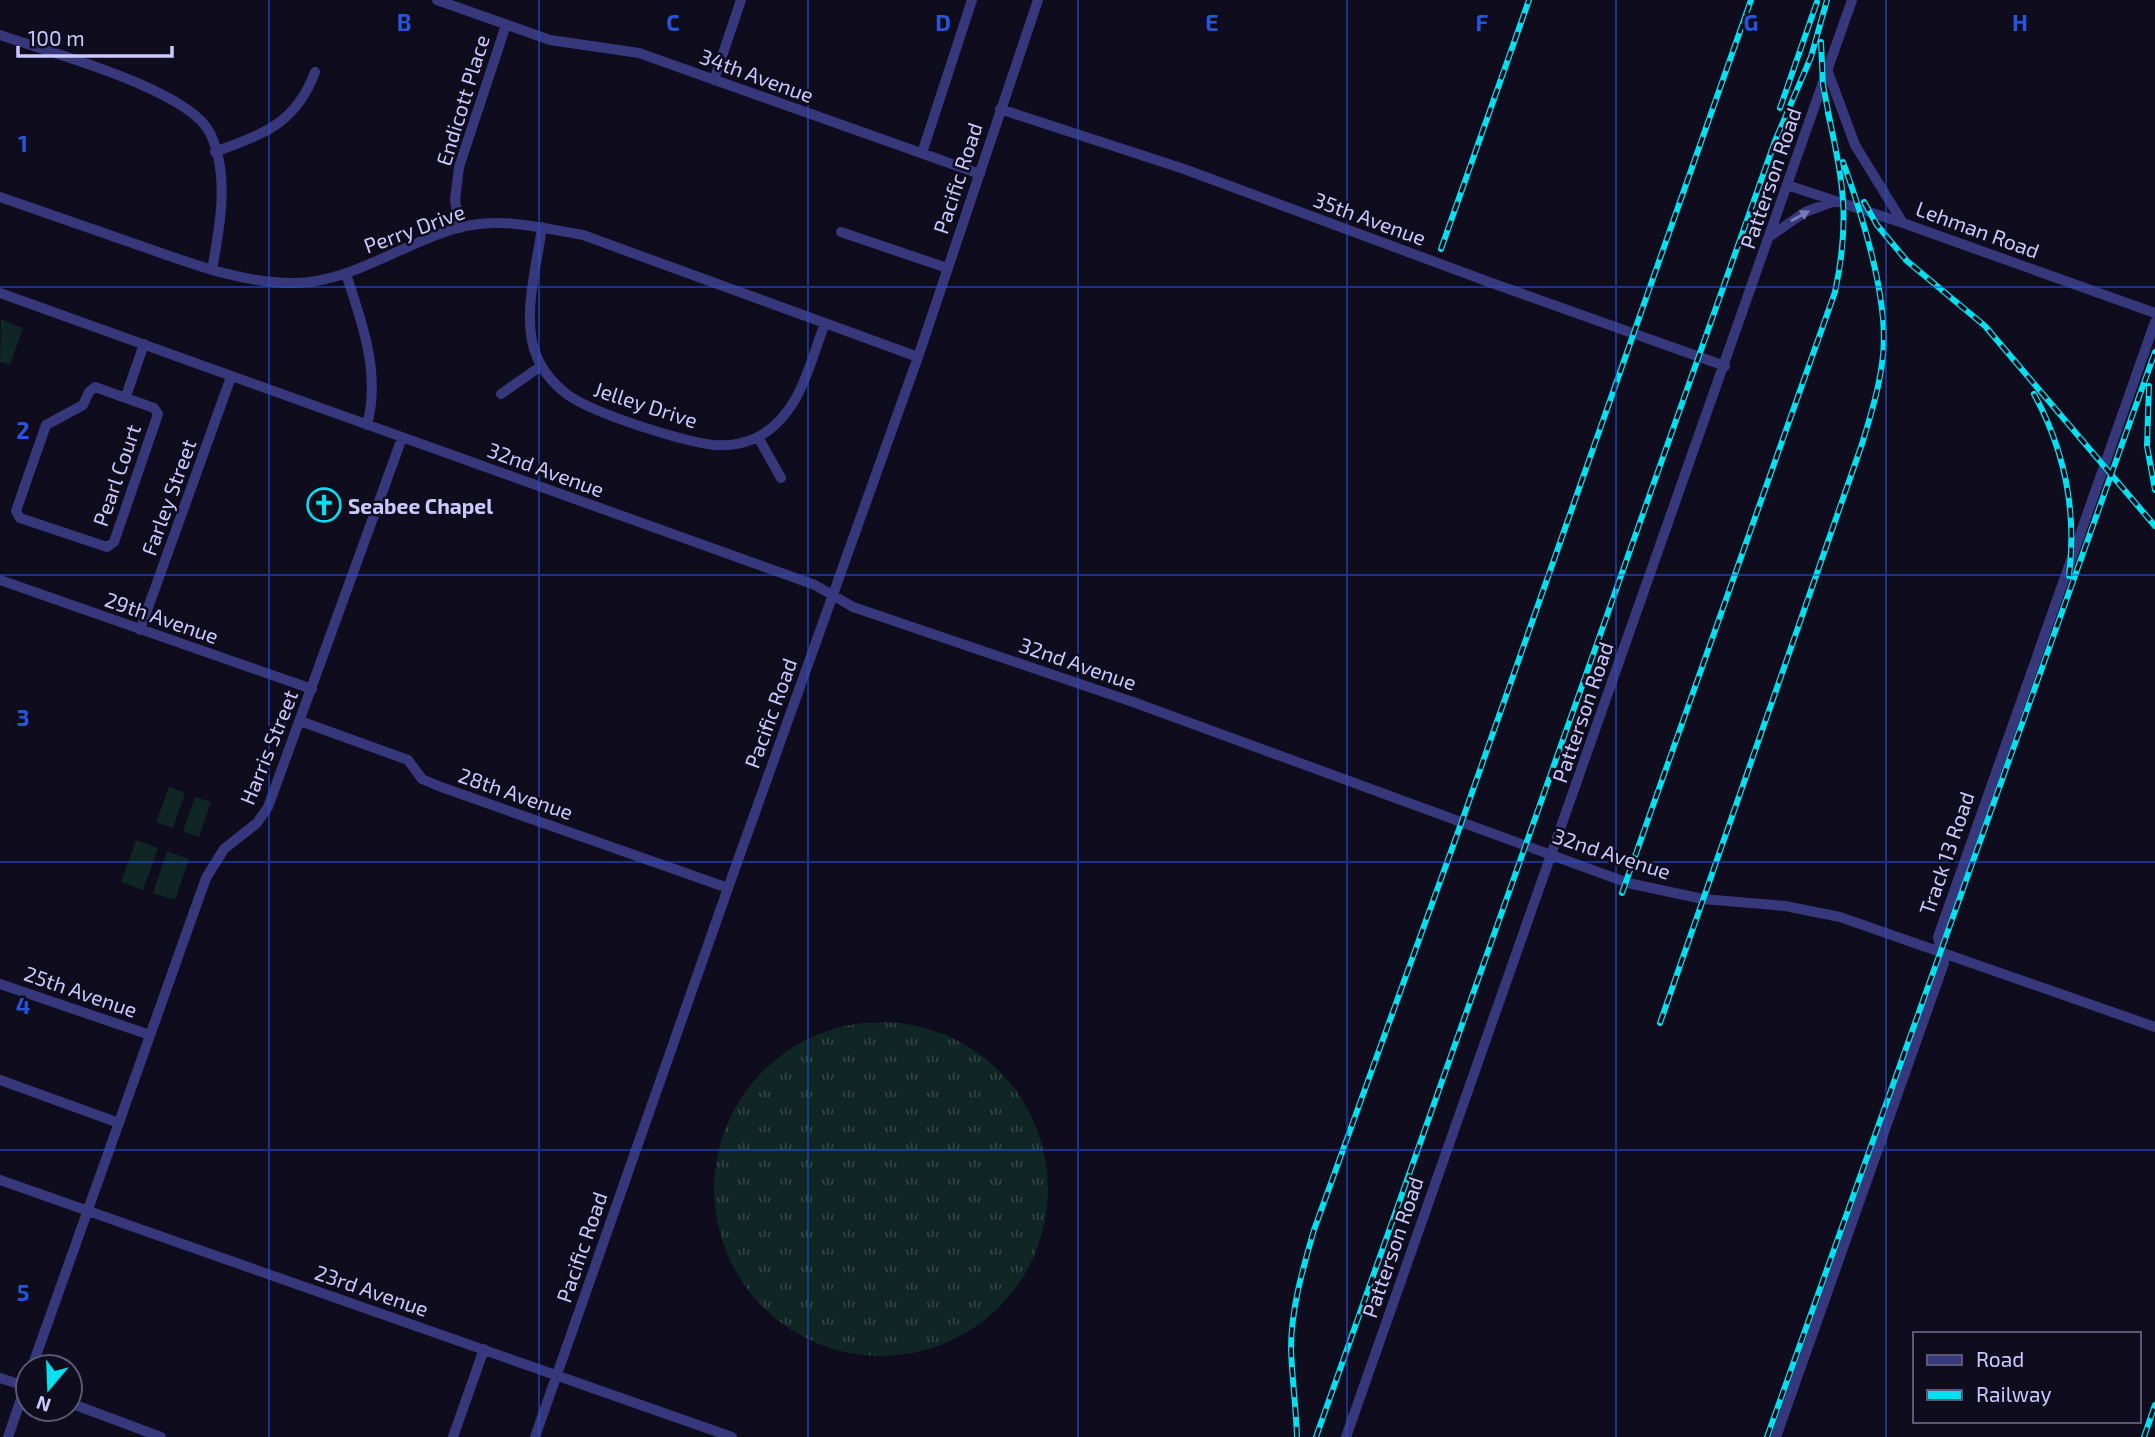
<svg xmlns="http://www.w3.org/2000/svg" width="2155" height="1437" font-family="'Exo 2',sans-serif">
  <defs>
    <pattern id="park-tufts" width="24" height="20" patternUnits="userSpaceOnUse" patternTransform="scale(1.75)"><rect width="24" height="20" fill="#0f2625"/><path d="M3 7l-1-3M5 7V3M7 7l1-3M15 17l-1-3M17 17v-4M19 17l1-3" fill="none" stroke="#314446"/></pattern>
  </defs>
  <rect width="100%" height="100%" fill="#0e0c1d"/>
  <path fill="#0f2625" d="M1,319L23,328L10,365L0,362Z
    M169,787L185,793L173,828L156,822Z
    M195,797L211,802L199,837L183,831Z
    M136,840L158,848L143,890L121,882Z
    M167,851L189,859L175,900L153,893Z"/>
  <path fill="url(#park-tufts)" d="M714 1189a167 167 0 1 1 334 0a167 167 0 1 1-334 0Z"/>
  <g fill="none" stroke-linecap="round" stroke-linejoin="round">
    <path stroke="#37377b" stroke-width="10" d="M437,0L550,40L639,53L980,174
      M0,35C48,52 189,89 210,133C230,175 220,226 212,270
      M1828,72L1855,145L1903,223
      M714,80L741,0
      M1000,109L1184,169L1489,282L1725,366
      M215,152C264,133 295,125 315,72
      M922,153L972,0
      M1787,185L1903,223L2155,313
      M0,197C47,213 94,230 141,246C190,263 243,284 296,283C356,281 405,241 462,227C502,217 543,228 583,235L918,357
      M542,227C537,265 523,312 534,349C540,368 552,383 568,395C595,414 681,441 714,445C728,446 743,444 756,438C800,416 809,365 825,323
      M460,228L455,200L459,167L506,25
      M841,232L947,268
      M1769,237L1805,212L1835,201
      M346,274C362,322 381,374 367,425
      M0,293L815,585L853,607L1133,702L1628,883L1703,899L1785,906L1840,917L2155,1027
      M95,387L154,408L158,414L114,542L107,547L20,518L16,511L46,425L83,405L89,392Z
      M501,394L541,366
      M126,396L144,344
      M758,437L781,478
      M0,580L312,689
      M140,630L231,377
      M300,721L408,760L422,779L441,787L728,888
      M0,984L150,1035
      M0,1080L119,1123
      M0,1180L732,1437
      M32,1367L206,878L224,849L257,823L268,807L402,438
      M0,1378L28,1387
      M70,1403L161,1437
      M8,1437L28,1379
      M453,1437L484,1349
      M535,1437L728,888L918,357L1038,0
      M1346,1437L1852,0
      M1776,1437L1944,963L1938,937L2155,322"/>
    <defs>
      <path id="rail" d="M1821,42L1823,85L1830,121
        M1780,108L1817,2
        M1864,202L1877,225L1907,261L1985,326L2155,526
        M1441,249L1529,0
        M2149,386L2147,446L2155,490
        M2034,394C2065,451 2077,511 2069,576
        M1622,893L1835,292C1850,222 1844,182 1828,113
        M1660,1023L1862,444C1871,414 1880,386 1883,355C1889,300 1862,214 1843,162
        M1297,1437C1296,1407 1292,1378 1291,1349C1291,1309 1303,1268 1314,1230L1462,821L1751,0
        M1316,1437L1775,141L1811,57L1827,0
        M1767,1437L2155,352
        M2144,1437L2155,1405"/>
    </defs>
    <use href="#rail" stroke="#03e0ef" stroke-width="6"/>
    <use href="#rail" stroke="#0e0c1d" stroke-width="3.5" stroke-dasharray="10" stroke-linecap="butt"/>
  </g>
  <defs><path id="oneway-solid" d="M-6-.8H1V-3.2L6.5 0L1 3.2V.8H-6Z" transform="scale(1.75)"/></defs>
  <use fill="#7a78b6" href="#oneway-solid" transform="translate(1800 216) rotate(-29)"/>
  <path fill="none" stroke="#2654da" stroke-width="2" stroke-opacity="0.55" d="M269,0V1437M539,0V1437M808,0V1437M1078,0V1437M1347,0V1437M1616,0V1437M1886,0V1437M0,287H2155M0,575H2155M0,862H2155M0,1150H2155"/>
  <defs>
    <symbol id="church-ring" viewBox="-11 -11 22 22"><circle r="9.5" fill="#0e0c1d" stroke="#03e0ef" stroke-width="1.5"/><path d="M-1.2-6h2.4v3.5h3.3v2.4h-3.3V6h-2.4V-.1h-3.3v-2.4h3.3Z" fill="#03e0ef"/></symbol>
  </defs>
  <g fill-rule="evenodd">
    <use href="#church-ring" x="305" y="486" width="38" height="38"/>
  </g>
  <g text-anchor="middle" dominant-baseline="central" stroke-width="5" stroke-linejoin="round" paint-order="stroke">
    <g font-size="21" fill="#ccc8fe" stroke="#0e0c1d">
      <text transform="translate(757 75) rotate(20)">34th Avenue</text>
      <text transform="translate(462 100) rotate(-73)">Endicott Place</text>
      <text transform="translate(957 178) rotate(-72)">Pacific Road</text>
      <text transform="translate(1770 178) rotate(-71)">Patterson Road</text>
      <text transform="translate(1370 218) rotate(20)">35th Avenue</text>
      <text transform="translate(414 228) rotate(-20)">Perry Drive</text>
      <text transform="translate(1978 229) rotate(20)">Lehman Road</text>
      <text transform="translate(646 404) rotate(18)">Jelley Drive</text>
      <text transform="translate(546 469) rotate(20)">32nd Avenue</text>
      <text transform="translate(116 475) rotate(-71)">Pearl Court</text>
      <text transform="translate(168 497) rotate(-70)">Farley Street</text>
      <text transform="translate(162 617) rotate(19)">29th Avenue</text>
      <text transform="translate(1078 663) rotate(19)">32nd Avenue</text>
      <text transform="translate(1582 712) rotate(-71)">Patterson Road</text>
      <text transform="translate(770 713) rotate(-70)">Pacific Road</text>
      <text transform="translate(268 747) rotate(-68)">Harris Street</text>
      <text transform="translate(516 793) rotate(19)">28th Avenue</text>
      <text transform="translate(1612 853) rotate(18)">32nd Avenue</text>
      <text transform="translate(1946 853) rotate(-71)">Track 13 Road</text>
      <text transform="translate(81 991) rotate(19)">25th Avenue</text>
      <text transform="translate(581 1247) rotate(-71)">Pacific Road</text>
      <text transform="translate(1392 1247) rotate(-71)">Patterson Road</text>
      <text transform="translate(372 1290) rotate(19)">23rd Avenue</text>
    </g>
    <g font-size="21" font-weight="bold" fill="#ccc8fe" stroke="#0e0c1d" text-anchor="start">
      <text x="348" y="505">Seabee Chapel</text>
    </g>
  </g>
  <g font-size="23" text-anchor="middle" font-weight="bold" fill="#2654da" stroke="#0e0c1d" stroke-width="5" stroke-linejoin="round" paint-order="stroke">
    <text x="404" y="31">B</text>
    <text x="673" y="31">C</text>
    <text x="943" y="31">D</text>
    <text x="1212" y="31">E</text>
    <text x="1482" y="31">F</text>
    <text x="1751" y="31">G</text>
    <text x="2020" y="31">H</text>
    <text x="23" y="152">1</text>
    <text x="23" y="439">2</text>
    <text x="23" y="726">3</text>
    <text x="23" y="1014">4</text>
    <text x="23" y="1301">5</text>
  </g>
  <rect x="1913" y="1332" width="228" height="91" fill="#0e0c1d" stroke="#5a5777" stroke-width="2"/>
  <rect x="1927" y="1355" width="35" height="10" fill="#37377b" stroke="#5a5777" stroke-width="2"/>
  <text x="1976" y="1367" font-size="21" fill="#ccc8fe">Road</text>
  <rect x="1927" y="1390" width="35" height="10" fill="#03e0ef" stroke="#5a5777" stroke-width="2"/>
  <text x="1976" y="1402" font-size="21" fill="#ccc8fe">Railway</text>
  <g transform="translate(49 1388) rotate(199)"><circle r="33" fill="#0e0c1d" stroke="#5a5777" stroke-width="2"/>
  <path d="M0-5L12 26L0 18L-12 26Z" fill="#03e0ef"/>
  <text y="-10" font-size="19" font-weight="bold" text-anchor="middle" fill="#ccc8fe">N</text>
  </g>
  <path d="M18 46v10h154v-10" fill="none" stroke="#ccc8fe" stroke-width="3.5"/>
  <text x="28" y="46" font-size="21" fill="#ccc8fe" stroke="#0e0c1d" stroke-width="5" paint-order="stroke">100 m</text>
</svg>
